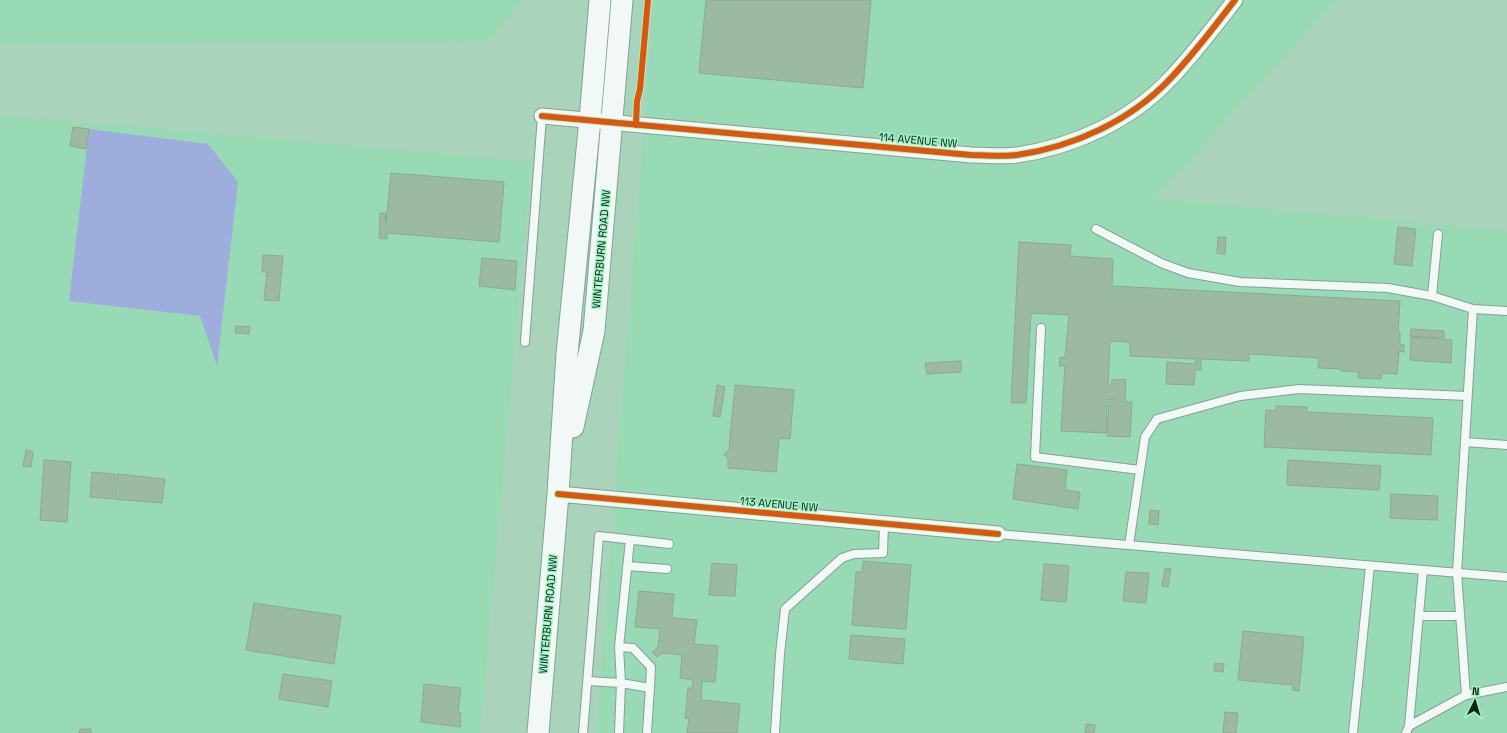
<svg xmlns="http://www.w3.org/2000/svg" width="1507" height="733" font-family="'Space Grotesk',sans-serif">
  <rect width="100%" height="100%" fill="#aad3bc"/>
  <path fill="#98dab6" d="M0,0H522L488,42L0,44Z
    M654,0H1336L1154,199L1507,231V733H596Z
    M0,115L531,162L480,733H0Z"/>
  <path fill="#9daedd" d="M89,129L208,144L238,182L217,366L200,316L69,301Z"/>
  <path fill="#9cbaa2" stroke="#8da893" d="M706,0H871L863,88L699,73Z
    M73,127L89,129L86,149L70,146Z
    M391,173L504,182L499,242L387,233V239L379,238L380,213H386L385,223H386Z
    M1398,227L1416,229L1412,266L1394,264Z
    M1218,237H1226L1225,254L1217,253Z
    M1019,242L1071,245L1070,256L1113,259L1112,286L1400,301L1398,331L1400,332V345H1404V352L1399,351L1397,374L1382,373L1381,379L1358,378L1359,372L1341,371V369L1318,368L1319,358L1249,354V361L1201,359V370H1195L1194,385L1166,384L1167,362L1195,364L1196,359L1130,356V342L1110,341L1108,386L1111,387L1112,380L1126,379L1125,402H1132L1130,437L1107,436L1109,401H1115V400L1107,399L1106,433L1061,431L1065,366H1059L1060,357L1065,358L1069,315L1031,313L1026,403H1011Z
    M263,255L283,256L279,301L264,300L267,272H262Z
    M482,258L517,261L515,290L479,286Z
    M236,326L250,327L249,334L235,333Z
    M1411,329L1444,331V338L1410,336Z
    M1411,337L1452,340L1451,363L1410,360Z
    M961,361V372L927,374L925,363Z
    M717,385L725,387L720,417L713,416Z
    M735,385L794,390L790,439L779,438L776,472L728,468V459L724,454L729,450Z
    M1276,406L1307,407V412L1433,418L1431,455L1264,447L1266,410L1276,411Z
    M26,450L33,452L31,467L23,466Z
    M44,460L71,462L67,522L40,520Z
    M1288,460L1381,466L1379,490L1287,485Z
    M1017,464L1067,470L1065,490L1080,492L1078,509L1013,499Z
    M92,472L115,474L112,499L90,497Z
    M117,474L165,479L162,503L114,499Z
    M1391,494L1438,496L1437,520L1390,518Z
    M1150,510L1159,511L1158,525L1149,524Z
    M863,561L911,565L906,629L852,625L856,572H862Z
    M712,563L737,565L735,596L709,595Z
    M1044,564L1069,566L1066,602L1041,600Z
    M1165,568L1171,569L1168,587L1162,586Z
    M1126,572L1149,573L1146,603L1123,601Z
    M639,591L674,594L672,618L697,620L694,644L718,646L715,682L702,681L701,700L740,704L737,733H687L689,719L685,718L688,688H692L693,680L680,678L682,655L662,653L657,657L652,652L658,647L660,629L635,627Z
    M254,603L341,616L334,664L246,650Z
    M1243,631L1304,637L1299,691L1292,690L1293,685L1238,680Z
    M851,635L905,639L903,664L849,659Z
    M1215,663L1224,664L1223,672L1214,671Z
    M283,674L332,681L328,707L279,699Z
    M424,684L461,688L458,713H461L460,727L421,722Z
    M1225,712L1238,713L1236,733H1223Z
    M1086,724L1095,725L1094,733H1085Z
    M80,729H91V733H79Z"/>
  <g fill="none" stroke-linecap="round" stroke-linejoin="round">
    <defs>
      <path id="lane" d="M1096,229L1161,263L1188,273L1240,282L1388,288L1432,296L1473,309
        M1432,296L1438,234
        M1507,311L1473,309L1457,573L1466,695L1507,687
        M1041,328L1035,457L1140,470
        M525,342L542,116
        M1465,442L1507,445
        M998,534L1507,577
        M1129,545L1145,437L1157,419L1240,396L1299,389L1467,396
        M627,566L667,569
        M1419,616H1460
        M588,681L621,683L650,688L651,667L633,648L619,647
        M1409,726L1466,695
        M583,733L599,536L669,544
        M619,733L621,683L619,647L630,540
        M647,733L650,688
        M775,733L780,654L785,609L842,558L854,554L883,553L884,524
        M1353,733L1370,566
        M1406,733L1409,726L1423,570"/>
      <path id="street" d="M542,116L971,155C986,155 1002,157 1017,155C1073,147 1130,121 1169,80C1193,55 1214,27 1235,0
        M558,494L998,534"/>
      <path id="secondary" d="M573,427L594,331L622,0
        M538,733L558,494L567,354L590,120L600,0"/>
    </defs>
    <use href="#lane" stroke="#81a391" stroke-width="10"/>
    <use href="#street" stroke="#81a391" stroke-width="17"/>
    <use href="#secondary" stroke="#81a391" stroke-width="23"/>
    <use href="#lane" stroke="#f2f8f5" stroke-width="8"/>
    <use href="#street" stroke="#f2f8f5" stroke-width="15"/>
    <use href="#secondary" stroke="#f2f8f5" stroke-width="21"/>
    <defs>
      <path id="cycleway" d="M542,116L971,155C986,155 1002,157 1017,155C1073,147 1130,121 1169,80C1193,55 1214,27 1235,0
        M636,125L637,101L640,89L648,0
        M558,494L998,534"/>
    </defs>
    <use href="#cycleway" stroke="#a5f2c7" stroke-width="8"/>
    <use href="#cycleway" stroke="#dd560d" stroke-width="6"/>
  </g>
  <g text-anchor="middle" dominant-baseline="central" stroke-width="3" stroke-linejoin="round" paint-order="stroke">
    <g font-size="11" fill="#072718" stroke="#a5f2c7">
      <text transform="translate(918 140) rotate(5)">114 AVENUE NW</text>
      <text transform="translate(601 249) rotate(-85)">WINTERBURN ROAD NW</text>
      <text transform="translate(779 504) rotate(5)">113 AVENUE NW</text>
      <text transform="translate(548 614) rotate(-85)">WINTERBURN ROAD NW</text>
    </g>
  </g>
  <g transform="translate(1475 701) rotate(5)" stroke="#a5f2c7" stroke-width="3" paint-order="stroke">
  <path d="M0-3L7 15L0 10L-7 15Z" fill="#072718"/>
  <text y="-6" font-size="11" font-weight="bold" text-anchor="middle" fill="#072718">N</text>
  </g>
</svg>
